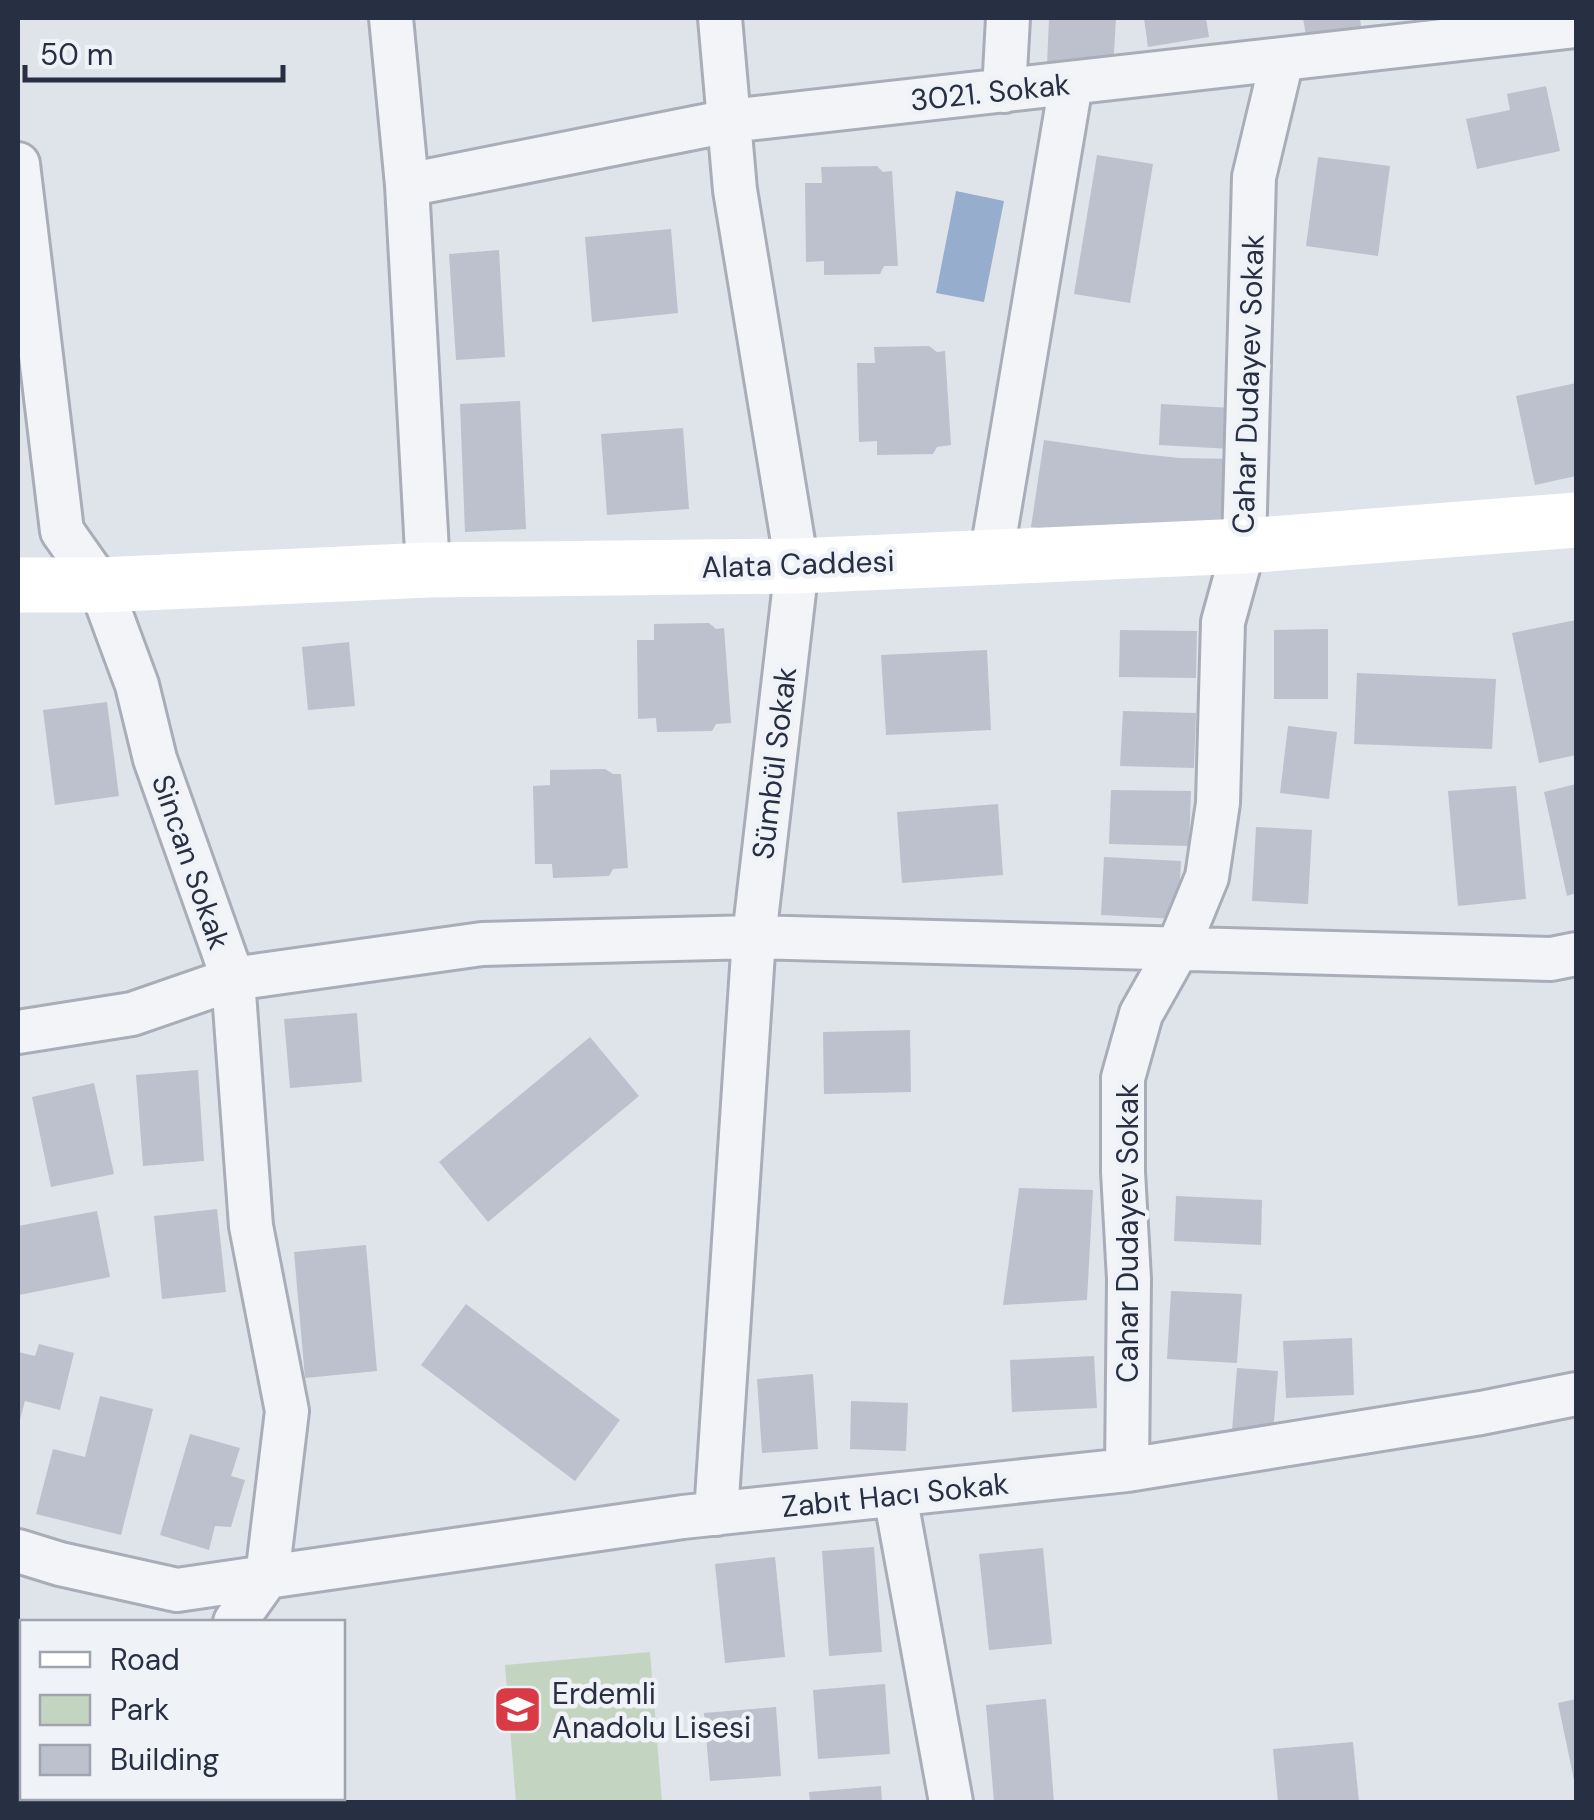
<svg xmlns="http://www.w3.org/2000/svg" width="1594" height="1820" font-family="'DM Sans',sans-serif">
  <rect width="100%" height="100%" fill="#dfe3ea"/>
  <path fill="#c3d5c0" d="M650,1652L662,1802H516L505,1665Z"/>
  <path fill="#97adcd" d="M956,191L1004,201L984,302L936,293Z"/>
  <path fill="#bcc1cd" d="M1049,18H1116L1113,69L1047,66Z
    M1144,18H1206L1209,37L1148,47Z
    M1303,18H1360L1362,34L1307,41Z
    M1546,86L1560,151L1477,169L1466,119L1510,110L1507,94Z
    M1097,155L1153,164L1130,303L1074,294Z
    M1318,157L1390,166L1378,256L1306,246Z
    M877,166L883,172L892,171L898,266H884L880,274L824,275V261L806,262L805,183H822L821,167Z
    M671,229L678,313L592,322L585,237Z
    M499,250L505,357L456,360L449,254Z
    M929,346L937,352L945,351L951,445L937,447L933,454L877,455V441L859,442L857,363H875L874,347Z
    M1576,383V476L1535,485L1516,396Z
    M520,401L526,529L465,532L460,404Z
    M1161,404L1233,408L1231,449L1159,445Z
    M683,428L689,509L607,515L601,434Z
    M1044,440L1141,454L1180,458L1234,459L1233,526L1128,540L1031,527Z
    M1576,620V755L1539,763L1512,633Z
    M709,623L716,629L724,628L731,723L716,724L712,731L657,732L656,718L638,719L637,640H654V624Z
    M1328,629V699H1274V630Z
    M1120,630L1197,631L1196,678L1119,677Z
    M349,642L355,706L308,710L302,647Z
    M987,650L991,730L886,735L881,655Z
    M1357,673L1496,679L1492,749L1354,744Z
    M107,702L119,796L55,805L43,710Z
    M1123,711L1196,713L1194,768L1120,766Z
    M1288,726L1337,732L1329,799L1280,793Z
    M605,769L613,774H621L628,868L613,869L609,876L553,878L552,864H535L533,786L550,785V770Z
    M1576,784V893L1567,896L1544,792Z
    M1516,786L1526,899L1458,906L1448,791Z
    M1111,790L1191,791L1189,846L1109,844Z
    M998,804L1003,875L902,883L897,812Z
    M1256,827L1312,830L1308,904L1252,901Z
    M1104,857L1181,861L1178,919L1101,915Z
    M357,1013L362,1082L290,1088L284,1019Z
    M910,1030L911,1092L824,1094L823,1032Z
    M590,1037L639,1096L488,1222L439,1162Z
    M198,1070L204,1161L143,1166L136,1075Z
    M94,1083L114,1174L51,1187L32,1097Z
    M1019,1188L1093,1190L1087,1300L1003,1305Z
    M1176,1196L1262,1200L1261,1245L1174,1241Z
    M217,1209L226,1292L162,1299L154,1216Z
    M97,1211L110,1277L19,1295L18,1226Z
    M366,1245L377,1371L305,1378L294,1252Z
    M1171,1291L1242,1294L1237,1363L1167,1359Z
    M466,1304L620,1420L575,1481L421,1365Z
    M1352,1338L1354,1395L1286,1398L1283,1341Z
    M39,1344L74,1353L60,1410L25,1401L18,1427V1352L35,1356Z
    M1094,1356L1097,1408L1012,1412L1010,1360Z
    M1237,1368L1278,1371L1273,1434L1232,1431Z
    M813,1374L818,1449L762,1453L757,1379Z
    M100,1396L153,1409L121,1535L36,1514L53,1449L85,1457Z
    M851,1401L908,1403L906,1451L850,1449Z
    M190,1434L240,1448L231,1476L245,1480L231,1527L215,1526L209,1550L160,1535Z
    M874,1547L882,1652L829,1656L822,1551Z
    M1043,1548L1052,1644L989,1650L979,1554Z
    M775,1557L785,1657L725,1663L715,1564Z
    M885,1684L890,1754L818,1759L813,1690Z
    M1046,1699L1054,1802H994L986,1705Z
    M1576,1699V1785H1575L1558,1703Z
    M776,1707L781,1776L710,1781L704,1713Z
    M1353,1742L1359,1802H1278L1273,1749Z
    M881,1786L882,1802H810L809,1792Z"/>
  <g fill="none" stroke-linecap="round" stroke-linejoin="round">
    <defs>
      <path id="street" d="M391,18L407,185L428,570
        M1004,91L1008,18
        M18,164L62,531L100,585L137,685L155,759L233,979L251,1226L287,1411L267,1577L177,1590L60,1564L18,1551
        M407,185L729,121L1576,26
        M991,558L1071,84
        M18,1032L132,1014L233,979L482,944L754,937L1551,959L1576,954
        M1127,1470L1129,1279L1123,1172V1078L1141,1014L1177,950L1207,877L1218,803L1223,622L1244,546L1254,177L1282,60
        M895,1495L951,1802
        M716,1514L754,937L797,566L735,190L720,18
        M235,1622L267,1577L683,1517L1127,1470L1481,1413L1576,1394
        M18,1762L22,1768
        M48,1798L52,1802
        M110,1802L113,1798"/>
    </defs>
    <use href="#street" stroke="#a8adb8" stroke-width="48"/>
    <use href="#street" stroke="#f2f4f8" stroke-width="42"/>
    <path stroke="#fff" stroke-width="55" d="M18,585H100L428,570L797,566L1244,546L1576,520"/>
  </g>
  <defs>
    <symbol id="school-square" viewBox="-11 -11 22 22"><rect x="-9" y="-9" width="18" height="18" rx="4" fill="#da3946" stroke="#eff2f7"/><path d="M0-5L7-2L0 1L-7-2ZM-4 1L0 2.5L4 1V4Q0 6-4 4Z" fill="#fff"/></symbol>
  </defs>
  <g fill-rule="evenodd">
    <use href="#school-square" x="490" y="1682" width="55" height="55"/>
  </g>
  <g text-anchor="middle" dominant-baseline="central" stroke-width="9" stroke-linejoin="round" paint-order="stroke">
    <g font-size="30" fill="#272f43" stroke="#eff2f7">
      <text transform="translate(990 92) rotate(-6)">3021. Sokak</text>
      <text transform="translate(1248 384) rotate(-88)">Cahar Dudayev Sokak</text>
      <text transform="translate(798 564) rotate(-2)">Alata Caddesi</text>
      <text transform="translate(774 763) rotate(-83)">Sümbül Sokak</text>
      <text transform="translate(191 862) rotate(71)">Sincan Sokak</text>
      <text transform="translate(1127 1233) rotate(-90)">Cahar Dudayev Sokak</text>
      <text transform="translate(895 1495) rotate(-6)">Zabıt Hacı Sokak</text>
    </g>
    <g font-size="30" fill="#272f43" stroke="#eff2f7" text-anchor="start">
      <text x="552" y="1693">Erdemli<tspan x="552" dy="34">Anadolu Lisesi</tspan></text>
    </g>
  </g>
  <rect width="1594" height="1820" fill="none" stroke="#272f43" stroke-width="40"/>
  <rect x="20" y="1620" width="325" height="180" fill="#eff2f7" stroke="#9fa4af" stroke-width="2.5"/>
  <rect x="40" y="1652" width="50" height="15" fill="#ffffff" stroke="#9fa4af" stroke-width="2.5"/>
  <text x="110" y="1670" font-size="30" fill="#272f43">Road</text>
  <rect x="40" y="1695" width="50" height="30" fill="#c3d5c0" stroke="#9fa4af" stroke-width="2.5"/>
  <text x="110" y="1720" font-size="30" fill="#272f43">Park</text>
  <rect x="40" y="1745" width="50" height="30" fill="#bcc1cd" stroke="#9fa4af" stroke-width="2.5"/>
  <text x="110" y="1770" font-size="30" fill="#272f43">Building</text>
  <path d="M25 65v15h258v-15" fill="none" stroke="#272f43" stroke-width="5"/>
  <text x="40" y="65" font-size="30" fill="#272f43" stroke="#eff2f7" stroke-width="8" paint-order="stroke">50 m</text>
</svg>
